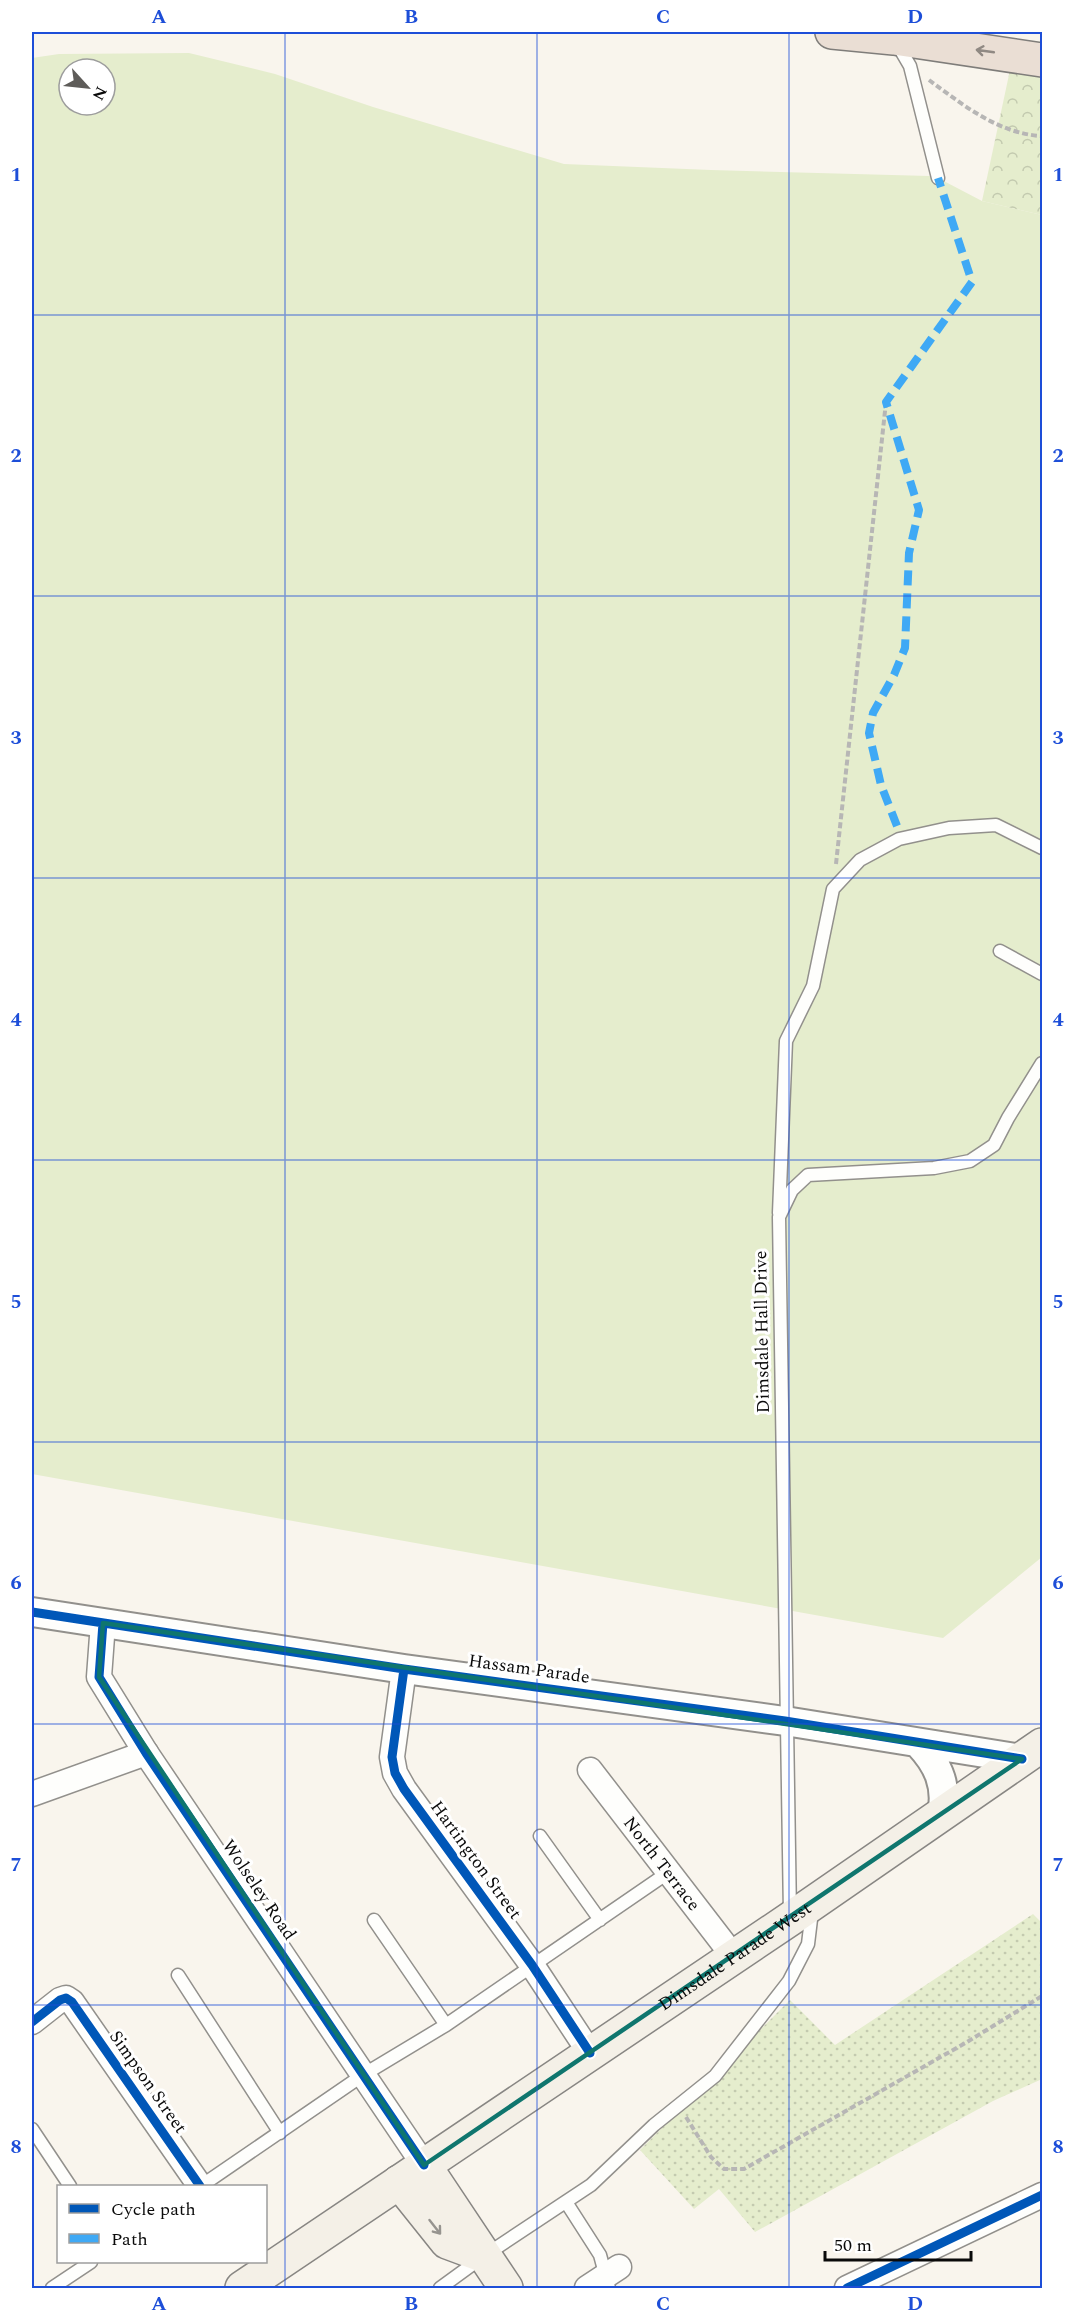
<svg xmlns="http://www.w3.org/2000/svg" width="1074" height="2320" font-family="Spectral,serif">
  <defs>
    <pattern id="park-crowns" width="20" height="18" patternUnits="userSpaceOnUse" patternTransform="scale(1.5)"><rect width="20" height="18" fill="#e5edcd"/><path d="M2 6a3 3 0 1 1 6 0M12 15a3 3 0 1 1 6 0" fill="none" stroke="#c3caaf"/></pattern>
    <pattern id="garden-dots" width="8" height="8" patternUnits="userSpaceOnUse" patternTransform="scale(1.5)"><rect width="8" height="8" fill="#e5edcd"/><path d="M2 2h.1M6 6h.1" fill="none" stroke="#c3caaf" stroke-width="1.8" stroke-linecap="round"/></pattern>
  </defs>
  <rect width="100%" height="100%" fill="#f9f5ed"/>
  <path fill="#e5edcd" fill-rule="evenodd" d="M189,53L275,74L373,107L564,164L711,170L929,176L938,178L982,201L1042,215V1557L943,1638L32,1474V58L59,54ZM69,69H105V105H69Z"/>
  <path fill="url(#park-crowns)" d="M1010,70L1042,77V215L982,201Z"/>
  <path fill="url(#garden-dots)" d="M1033,1914L1042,1923V2079L993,2101L755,2232L719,2189L694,2209L640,2150L790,2000L835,2045Z"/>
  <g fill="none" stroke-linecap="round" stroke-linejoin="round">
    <defs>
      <path id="service" d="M896,42L910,66L938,178
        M1000,951L1042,974
        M779,1213L786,1041L813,986L833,889L860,860L899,839L949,828L996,825L1042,848
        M540,1836L600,1920
        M790,1915L779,1217L792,1190L808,1175L934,1168L970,1161L994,1145L1008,1118L1042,1063
        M374,1920L446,2025
        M178,1975L280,2133
        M32,2129L70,2186
        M201,2186L363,2075L446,2025L669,1872
        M566,2202L600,2255L609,2288
        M52,2288L91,2262
        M440,2288L484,2256L591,2185L654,2125L715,2076L789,1981L808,1944L812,1911"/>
      <g id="minor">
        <path d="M103,1623L99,1677L146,1753L424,2165"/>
        <path d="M404,1669L392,1757L395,1773L404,1789L532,1965L590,2053"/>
        <path id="s1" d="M590,1770L734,1957"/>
        <path d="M32,1794L146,1753"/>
        <path d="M32,2022L60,2000L66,1998L72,2002L200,2186"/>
        <path d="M587,2288L619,2267"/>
        <path d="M847,2288L1042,2195"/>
      </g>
      <path id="tertiary" d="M32,1612L404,1669L785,1721L1022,1759
        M919,1744C938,1764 948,1786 942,1814"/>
      <g id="secondary">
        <path d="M424,2165L506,2288"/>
        <path d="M399,2182L447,2242L482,2255"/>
        <path id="s2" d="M242,2288L790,1919L1042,1745"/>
      </g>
      <path id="trunk" d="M832,32L894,38L1042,60"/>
    </defs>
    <use href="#service" stroke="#92908c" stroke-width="15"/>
    <use href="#minor" stroke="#92908c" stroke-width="27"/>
    <use href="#tertiary" stroke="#92908c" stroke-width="32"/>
    <use href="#secondary" stroke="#888683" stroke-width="36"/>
    <use href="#trunk" stroke="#7f7d7a" stroke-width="36"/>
    <path stroke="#b7b6b5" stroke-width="4" stroke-dasharray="6 3" stroke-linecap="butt" d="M929,80C963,105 999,134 1042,136
      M836,864L886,402
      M686,2117L711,2157L724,2169H744L967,2042L1042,1996"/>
    <use href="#service" stroke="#fefefc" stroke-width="12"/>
    <use href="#minor" stroke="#fefefc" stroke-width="24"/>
    <use href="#tertiary" stroke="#fefefc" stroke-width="28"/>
    <use href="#secondary" stroke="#f4f0e7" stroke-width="33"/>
    <use href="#trunk" stroke="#eaded4" stroke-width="33"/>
    <path stroke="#3fa9f5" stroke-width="8" stroke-dasharray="15 8" stroke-linecap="butt" d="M897,826L881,785L869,733L873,713L894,675L905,648L909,553L919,510L886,402L972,282L938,178"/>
    <defs>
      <path id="cycleway" d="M32,1612L404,1669L785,1721L1022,1759
        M103,1623L99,1677L146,1753L424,2165
        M404,1669L392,1757L395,1773L404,1789L532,1965L590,2053
        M32,2022L60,2000L66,1998L72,2002L200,2186
        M847,2288L1042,2195"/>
    </defs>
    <use href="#cycleway" stroke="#fff" stroke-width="13"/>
    <use href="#cycleway" stroke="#0057b8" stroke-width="9"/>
  </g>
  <defs><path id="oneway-shaft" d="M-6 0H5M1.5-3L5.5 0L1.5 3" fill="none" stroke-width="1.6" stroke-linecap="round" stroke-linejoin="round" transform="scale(1.5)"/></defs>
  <use stroke="#908983" href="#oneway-shaft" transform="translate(985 51) rotate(-172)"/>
  <use stroke="#96948f" href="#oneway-shaft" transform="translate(435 2227) rotate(52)"/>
  <path fill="none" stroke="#0f766e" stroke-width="4.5" stroke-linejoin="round" d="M103,1623L1022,1759L424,2165L99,1677Z"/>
  <path fill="none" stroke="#1d4ed8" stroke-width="1.5" stroke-opacity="0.55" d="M285,32V2288M537,32V2288M789,32V2288M32,315H1042M32,596H1042M32,878H1042M32,1160H1042M32,1442H1042M32,1724H1042M32,2005H1042"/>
  <g text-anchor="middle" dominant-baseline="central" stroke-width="6" stroke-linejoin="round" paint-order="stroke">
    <g font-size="18" fill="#0a0a0a" stroke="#fff">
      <text transform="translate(762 1332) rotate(-91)">Dimsdale Hall Drive</text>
      <text transform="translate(529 1669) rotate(8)">Hassam Parade</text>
      <text transform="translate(476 1860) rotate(54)">Hartington Street</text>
      <text stroke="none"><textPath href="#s1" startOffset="118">North Terrace</textPath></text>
      <text transform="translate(259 1890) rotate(56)">Wolseley Road</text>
      <text stroke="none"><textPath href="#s2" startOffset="594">Dimsdale Parade West</textPath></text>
      <text transform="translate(148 2082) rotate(55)">Simpson Street</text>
    </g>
  </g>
  <rect width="1074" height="2320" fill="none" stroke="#ffffff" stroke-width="66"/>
  <rect x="57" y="2185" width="210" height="78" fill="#ffffff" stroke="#9d9d9d" stroke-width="1.5"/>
  <rect x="69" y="2204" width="30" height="9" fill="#0057b8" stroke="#9d9d9d" stroke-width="1.5"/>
  <text x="111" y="2215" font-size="18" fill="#0a0a0a">Cycle path</text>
  <rect x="69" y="2234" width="30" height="9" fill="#3fa9f5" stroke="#9d9d9d" stroke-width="1.5"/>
  <text x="111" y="2245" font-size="18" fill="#0a0a0a">Path</text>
  <g transform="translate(87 87) rotate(117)"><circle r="28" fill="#ffffff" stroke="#9d9d9d" stroke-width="1.5"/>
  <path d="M0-4.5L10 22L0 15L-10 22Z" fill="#5e5c59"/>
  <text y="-9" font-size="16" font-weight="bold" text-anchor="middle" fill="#0a0a0a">N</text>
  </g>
  <path d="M825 2251v9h146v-9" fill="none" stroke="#0a0a0a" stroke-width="3"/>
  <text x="834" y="2251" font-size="18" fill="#0a0a0a" stroke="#ffffff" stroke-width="4.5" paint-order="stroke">50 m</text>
  <rect x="33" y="33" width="1008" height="2254" fill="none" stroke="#1d4ed8" stroke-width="2"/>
  <g font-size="20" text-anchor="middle" font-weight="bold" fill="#1d4ed8">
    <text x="159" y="23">A</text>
    <text x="411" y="23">B</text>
    <text x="663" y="23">C</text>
    <text x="915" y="23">D</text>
    <text x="16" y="181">1</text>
    <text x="1058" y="181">1</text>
    <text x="16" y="462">2</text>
    <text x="1058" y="462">2</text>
    <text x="16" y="744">3</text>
    <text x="1058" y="744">3</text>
    <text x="16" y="1026">4</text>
    <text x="1058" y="1026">4</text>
    <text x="16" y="1308">5</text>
    <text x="1058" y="1308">5</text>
    <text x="16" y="1589">6</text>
    <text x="1058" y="1589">6</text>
    <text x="16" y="1871">7</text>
    <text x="1058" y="1871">7</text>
    <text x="16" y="2153">8</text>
    <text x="1058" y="2153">8</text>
    <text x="159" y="2310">A</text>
    <text x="411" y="2310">B</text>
    <text x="663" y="2310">C</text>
    <text x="915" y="2310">D</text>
  </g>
</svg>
